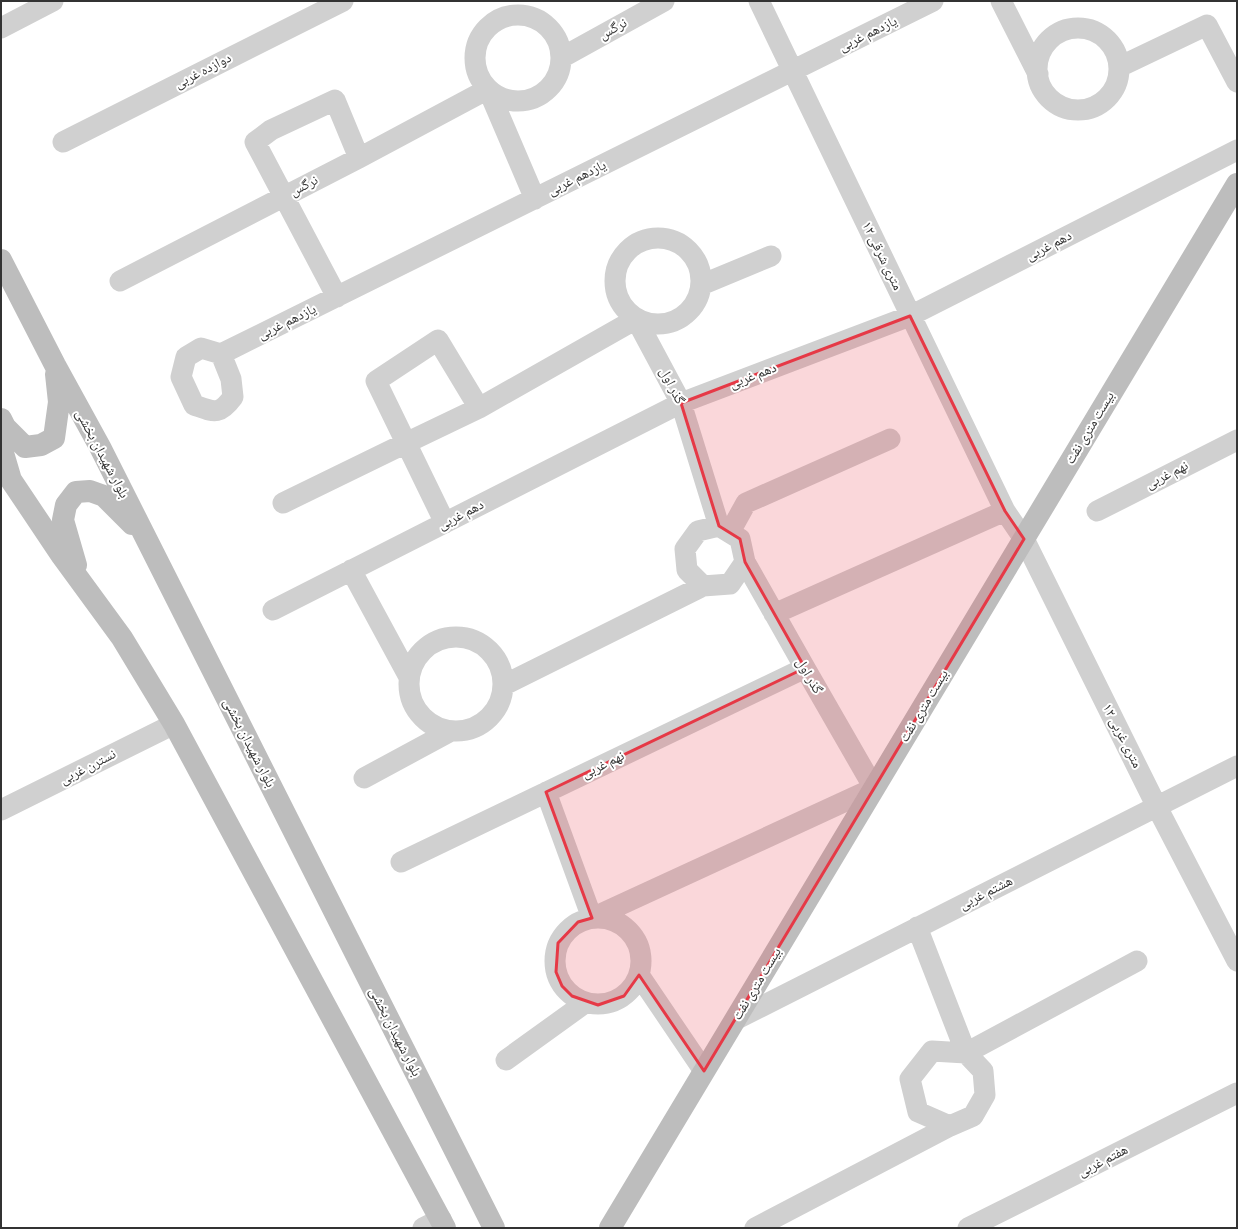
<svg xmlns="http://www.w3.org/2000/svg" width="1238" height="1229" font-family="'Source Sans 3','Noto Naskh Arabic',sans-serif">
  <rect width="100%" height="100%" fill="#fff"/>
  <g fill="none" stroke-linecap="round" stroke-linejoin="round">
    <path stroke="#d0d0d0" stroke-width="21" d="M759,1L1005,511L1024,539L1157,807L1237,961
      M1001,1L1038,74
      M475 58a43 43 0 1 1 86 0a43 43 0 1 1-86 0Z
      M1,28L53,1
      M1037 69a41 41 0 1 1 82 0a41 41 0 1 1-82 0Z
      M561,58L664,1
      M1119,67L1207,25L1237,82
      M63,142L343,1
      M615 281a43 43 0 1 1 86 0a43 43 0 1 1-86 0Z
      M120,281L359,158L488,89L535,199
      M701,285L771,256
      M337,297L255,142L271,130L335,100L359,158
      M221,354L231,379L233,397C219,416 214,412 194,405L181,377L186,357L201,348L221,354L933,1
      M283,503L406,443L479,408L636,319L681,403L719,526
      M1097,511L1237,440
      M445,523L376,381L438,340L479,408
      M730,532L746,503L890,439
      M351,570L409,677
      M273,610L681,403L910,316L1237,150
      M774,614L1005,511
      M409 684a47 47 0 1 1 94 0a47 47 0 1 1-94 0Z
      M504,685L703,586
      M364,778L451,731
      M546,792L592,918L874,788L805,668L745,562L740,539L719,526L698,531L685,549L687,570L703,586L730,584L745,562
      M1,810L174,724
      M401,862L805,668
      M555 961a43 43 0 1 1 86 0a43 43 0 1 1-86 0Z
      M917,927L966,1053L983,1071L985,1095L973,1116L950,1126L918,1112L910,1079L932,1051L966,1053L1137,961
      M639,975L704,1071
      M735,1020L1237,766
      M506,1060L585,1003
      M423,1228L441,1219
      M755,1228L950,1126
      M968,1228L1237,1093"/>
    <path stroke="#bdbdbd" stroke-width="22" d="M1,260L55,365L100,447L494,1228
      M1,419L5,427L25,447L41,445L54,438L59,402L56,374
      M1,446L11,480L62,556L122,638L174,724L445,1228
      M76,565L63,520L66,505L76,492L90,491L104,496L132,524
      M610,1228L1237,184"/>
  </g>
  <path fill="#e63946" fill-opacity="0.2" stroke="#e63946" stroke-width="3" stroke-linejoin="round" d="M910,316L1005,511L1024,539L704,1071L639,975L624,996L598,1005L572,996L562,986L556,972L558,943L578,922L592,918L546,792L805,668L745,562L740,539L719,526L681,403Z"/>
  <g text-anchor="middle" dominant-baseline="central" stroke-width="4" stroke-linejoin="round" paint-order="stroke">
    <g font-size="14" fill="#333" stroke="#fff">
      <text transform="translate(613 29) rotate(-29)">نرگس</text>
      <text transform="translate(868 34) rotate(-26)">یازدهم غربی</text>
      <text transform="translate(203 71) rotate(-27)">دوازده غربی</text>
      <text transform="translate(577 178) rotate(-26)">یازدهم غربی</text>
      <text transform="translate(304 186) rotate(-27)">نرگس</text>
      <text transform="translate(1049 246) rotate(-27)">دهم غربی</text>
      <text transform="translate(882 256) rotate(64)">۱۲ متری شرقی</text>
      <text transform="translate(287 322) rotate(-26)">یازدهم غربی</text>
      <text transform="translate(753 376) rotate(-21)">دهم غربی</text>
      <text transform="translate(672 386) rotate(63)">گذر اول</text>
      <text transform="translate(1090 428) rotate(-59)">بیست متری نفت</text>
      <text transform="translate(102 454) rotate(62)">بلوار شهیدان بخشی</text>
      <text transform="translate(1167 475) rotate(-27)">نهم غربی</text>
      <text transform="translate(461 515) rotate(-27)">دهم غربی</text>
      <text transform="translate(809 676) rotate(60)">گذر اول</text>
      <text transform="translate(924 706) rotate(-59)">بیست متری نفت</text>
      <text transform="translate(1122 736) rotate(63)">۱۲ متری غربی</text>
      <text transform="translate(249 743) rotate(63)">بلوار شهیدان بخشی</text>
      <text transform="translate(603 765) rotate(-26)">نهم غربی</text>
      <text transform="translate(88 767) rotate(-27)">نسترن غربی</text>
      <text transform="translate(986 893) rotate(-27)">هشتم غربی</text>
      <text transform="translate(757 984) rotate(-59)">بیست متری نفت</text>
      <text transform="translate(395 1032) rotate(63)">بلوار شهیدان بخشی</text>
      <text transform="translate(1103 1161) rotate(-27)">هفتم غربی</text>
    </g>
  </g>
  <rect width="1238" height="1229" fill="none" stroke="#333333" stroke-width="4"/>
</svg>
